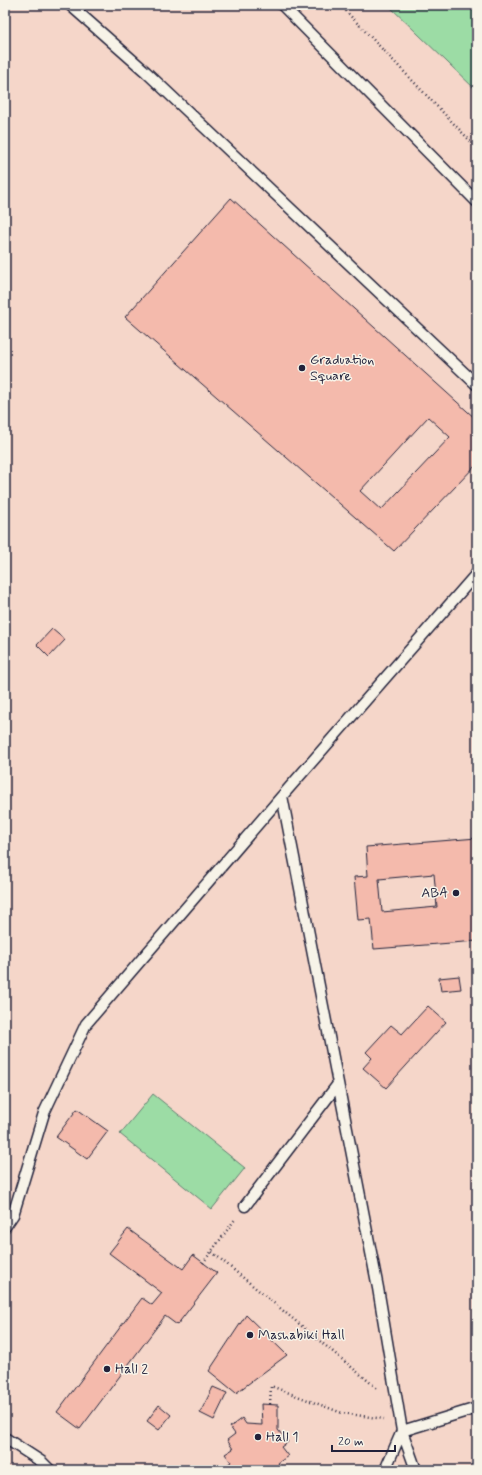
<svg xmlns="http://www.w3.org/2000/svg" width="482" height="1475" font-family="Mynerve,sans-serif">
  <rect width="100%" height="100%" fill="#f6e2d6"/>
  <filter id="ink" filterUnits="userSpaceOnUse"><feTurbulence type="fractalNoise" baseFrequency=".025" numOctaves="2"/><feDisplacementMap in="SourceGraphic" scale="8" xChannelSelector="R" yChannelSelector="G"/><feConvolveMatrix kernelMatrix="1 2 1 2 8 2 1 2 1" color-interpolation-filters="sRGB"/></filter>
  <g filter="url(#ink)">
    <path fill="#f5d6c9" d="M5,5H477V1470H5V699L12,691L5,685Z"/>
    <path fill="#9cdca5" stroke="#5f7f70" d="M388,5H477V91Z
      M153,1094L245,1168L212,1209L120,1134Z"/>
    <path fill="#f4baac" stroke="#22223b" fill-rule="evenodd" d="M231,198L477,420V464L394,551L125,317Z
      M428,417L450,437L381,510L360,491Z
      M52,629L65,640L49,657L37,645Z
      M477,838V941L374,949L371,919L358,920L354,877L368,876L366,847ZM434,874L437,907L382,912L379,879Z
      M459,976L461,989L441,991L439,978Z
      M428,1006L446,1022L386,1088L363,1068L372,1058L366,1052L391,1025L402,1034Z
      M77,1109L108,1131L87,1159L56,1137Z
      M128,1229L183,1269L193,1255L217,1273L177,1325L165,1316L80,1429L57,1412L142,1298L152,1305L162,1293L109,1253Z
      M246,1315L287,1355L236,1393L209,1371Z
      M213,1387L227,1393L214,1420L200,1413Z
      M261,1404L278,1405V1430L288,1442L281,1447L288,1456L278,1463L283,1470H224L223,1468L231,1462L225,1454L233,1449L227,1440L235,1434L230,1427L242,1418L246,1424L262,1425Z
      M159,1405L171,1415L159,1430L147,1421Z"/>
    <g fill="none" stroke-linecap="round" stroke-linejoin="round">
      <defs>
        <path id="lane" d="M70,5L146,72L477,385
          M282,5L477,202
          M245,1206L338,1084
          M5,1227L13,1215L44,1113L86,1024L282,796
          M5,1438L42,1462L50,1470
          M385,1470L402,1431L477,1408
          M416,1470L402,1431L378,1288L282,796L477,573"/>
      </defs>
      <use href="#lane" stroke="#22223b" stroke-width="13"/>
      <path stroke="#22223b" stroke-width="2.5" stroke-dasharray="1 3" stroke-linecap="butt" d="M340,5L477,148
        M212,1252L378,1389
        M203,1263L236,1218
        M270,1404L271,1386L342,1413L384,1419"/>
      <use href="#lane" stroke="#f7f3e8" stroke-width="10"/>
    </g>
  </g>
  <g fill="#22223b" stroke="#f7f3e8" stroke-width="1.5">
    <circle cx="302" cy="368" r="4"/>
    <circle cx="456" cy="893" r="4"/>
    <circle cx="250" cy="1335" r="4"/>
    <circle cx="107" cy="1369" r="4"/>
    <circle cx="258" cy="1437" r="4"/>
  </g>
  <g text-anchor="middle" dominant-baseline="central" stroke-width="3" stroke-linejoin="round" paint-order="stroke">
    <g font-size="14" fill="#22223b" stroke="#f7f3e8" text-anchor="start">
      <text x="310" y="360">Graduation<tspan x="310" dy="16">Square</tspan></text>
      <text x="448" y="893" text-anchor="end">ABA</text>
      <text x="258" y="1335">Mashabiki Hall</text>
      <text x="115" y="1369">Hall 2</text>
      <text x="266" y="1437">Hall 1</text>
    </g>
  </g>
  <rect width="482" height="1475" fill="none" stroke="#f7f3e8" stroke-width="20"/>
  <rect x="10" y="10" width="462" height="1455" fill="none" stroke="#22223b" stroke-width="1.5" filter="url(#ink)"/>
  <path d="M332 1445v6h63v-6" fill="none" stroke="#22223b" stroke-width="2"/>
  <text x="338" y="1445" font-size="12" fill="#22223b" stroke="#f7f3e8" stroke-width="3" paint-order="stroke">20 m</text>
</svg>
